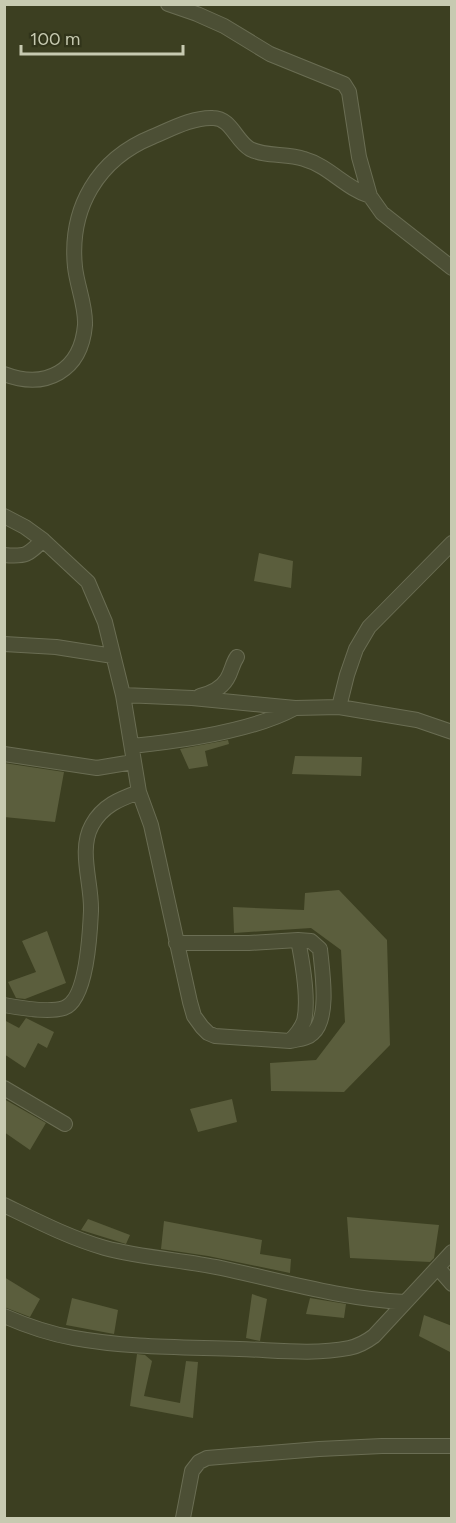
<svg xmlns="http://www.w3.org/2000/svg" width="456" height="1523" font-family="Figtree,sans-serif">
  <rect width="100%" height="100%" fill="#3c3f21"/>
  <path fill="#5b5e3d" d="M259,553L293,561L291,588L254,581Z
    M228,740L229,744L205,751L208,766L189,769L180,749Z
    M295,756L362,757L361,776L292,774Z
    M4,763L64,772L55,822L4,817Z
    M339,890L387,940L390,1045L344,1092L271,1091L270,1063L316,1060L345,1022L341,950L311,928L234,933L233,907L304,910L305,893Z
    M47,931L66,983L25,999L16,998L8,982L36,972L22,941Z
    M26,1018L54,1032L47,1048L38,1043L25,1068L4,1054V1020L19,1028Z
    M4,1099L46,1123L30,1150L4,1132Z
    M232,1099L237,1122L198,1132L190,1109Z
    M347,1217L439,1225L434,1258L430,1262L350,1258Z
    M88,1219L130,1235L126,1244L81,1230Z
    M164,1221L262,1240L260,1254L291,1259L290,1273L208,1256L161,1249Z
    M4,1277L40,1299L30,1317L4,1307Z
    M252,1294L267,1299L260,1341L246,1338Z
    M72,1298L118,1310L114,1334L66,1325Z
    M310,1298L346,1304L344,1318L306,1314Z
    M424,1315L452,1326V1353L419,1336Z
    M137,1354L145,1355L152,1361L144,1396L180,1403L186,1361L198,1362L193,1418L130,1406Z"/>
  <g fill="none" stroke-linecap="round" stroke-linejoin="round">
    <defs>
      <path id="minor" d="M168,4L197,14L224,26L270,54L344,84L349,92L359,157L370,196L382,213L452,268
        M4,374C46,390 81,371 85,325C86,306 77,286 75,267C69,208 98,159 152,137C171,129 193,117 213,118C231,118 236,141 250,149C266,157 287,153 304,159C329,166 345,188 370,196
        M4,516L25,527L43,540L88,582L105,622L123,695L139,792C120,799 103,805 92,825C78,850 92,883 91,911C90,932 87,1000 64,1008C49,1013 20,1008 4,1005
        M4,555C26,557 28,555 43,540
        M4,644L56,647L113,656
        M123,695L192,698L295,708L339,707L417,720L452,732
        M200,696C211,693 221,689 227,679C232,671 232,664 237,657
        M339,707L347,675L356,649L369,627L452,543
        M132,746C181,741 253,731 295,708
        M4,754L97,768L133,762
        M139,792L151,825L190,1002L194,1016L202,1027L208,1033L215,1036L290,1041C296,1035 301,1029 304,1021C309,1001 302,960 298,940L249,943H176
        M290,1041C298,1039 307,1039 313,1033C330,1018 322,970 320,949L311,941L298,940
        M4,1088L65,1124
        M4,1205C37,1221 70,1238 105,1248C143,1258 183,1260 221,1268C282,1281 343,1299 405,1302
        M438,1268L452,1284
        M4,1316C27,1326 50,1334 74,1338C129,1348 184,1347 239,1349C275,1350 313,1355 349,1348C359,1346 366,1342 374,1336L452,1252
        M183,1518L192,1471L199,1462L207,1458L319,1449L382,1446H452"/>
    </defs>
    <use href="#minor" stroke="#6a6d53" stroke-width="16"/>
    <use href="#minor" stroke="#4c4f35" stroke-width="14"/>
  </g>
  <rect width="456" height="1523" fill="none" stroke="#c7cab1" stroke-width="12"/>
  <path d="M21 45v9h162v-9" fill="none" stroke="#c7cab1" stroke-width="3"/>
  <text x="30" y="45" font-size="18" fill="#c7cab1" stroke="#31341a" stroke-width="4.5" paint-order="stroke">100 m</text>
</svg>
